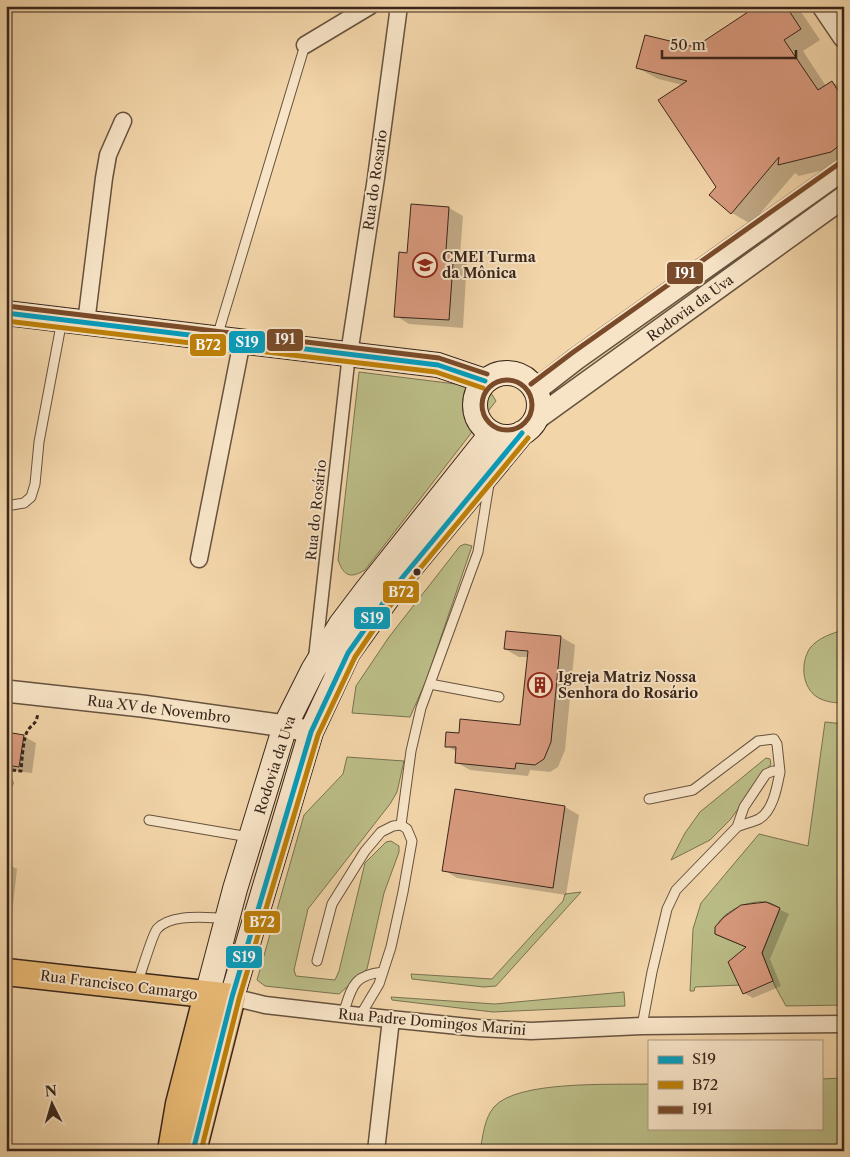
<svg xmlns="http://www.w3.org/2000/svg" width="850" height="1157" font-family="'Libre Caslon Text',serif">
  <rect width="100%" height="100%" fill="#f2d5a9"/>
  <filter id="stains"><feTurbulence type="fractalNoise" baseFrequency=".004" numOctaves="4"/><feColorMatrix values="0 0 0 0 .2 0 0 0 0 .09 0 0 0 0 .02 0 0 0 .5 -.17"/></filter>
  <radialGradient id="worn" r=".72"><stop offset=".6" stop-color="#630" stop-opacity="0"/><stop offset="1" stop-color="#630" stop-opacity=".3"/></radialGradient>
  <path fill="#bbbd87" stroke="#7a7251" d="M359,372L488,388L496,401L365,570C350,579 344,576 338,560Z
    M465,544L472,546L426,681L410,717L352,713L356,686L389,637L460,546Z
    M844,630V703C835,703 825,702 817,697C802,687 800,663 810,648C818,638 832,633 844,630Z
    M825,722L844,724V1005L786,1006L775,986L762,953L780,908C776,906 770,902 765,902C747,900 715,914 715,934L746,947L740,985L695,987L694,991H690L693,929L701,903L759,834L808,846Z
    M347,757L404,761L397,792L390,804L308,909L294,970L296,976L335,980L339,971L365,863L386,842L391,841L399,846V852L384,893L367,969L339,994L265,986L257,980L304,815L343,774Z
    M766,758L770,759L771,764L730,820L710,840L671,860L685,833L700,812Z
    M581,892L496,986L484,987L412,979L411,974L492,979L563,901L565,894Z
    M624,992L625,1006L493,1012L392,1000L391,997L495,1004Z
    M844,1078V1151H480C483,1136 484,1119 494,1107C517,1080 614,1085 649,1084V1128H821V1079Z"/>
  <path fill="#0003" d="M759,6H797L820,40L803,51L826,86L832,82L844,89V165L799,176L795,173L751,224L732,213L717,187L683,85L658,79L638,68L695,48Z
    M449,208L463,216L460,255L467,259L463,328L409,324L396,316L408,254Z
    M561,637L575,645L565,750L558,767L550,772L530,770L528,776L470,770L456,762L457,752L447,746L460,734L521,726L529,657H519L505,649Z
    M6,734L23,736L36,743L32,773L6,770Z
    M456,791L565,807L579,815L566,895L457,878L444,870Z
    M6,863L17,869L10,932L6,931Z
    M766,903L789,914L770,959L781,986L753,998L744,993L747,948L716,933Z"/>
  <path fill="#d89a7e" stroke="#39261b" d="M757,6H786L801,29L784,40L818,90L832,81L840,94V97L844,102V142L831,152L778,165L779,157L731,214L709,195L716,187L658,100L687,81L636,68L645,35L695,47Z
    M411,204L449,207L446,250H454L449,320L394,317L399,252L407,253Z
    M506,631L561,636L551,742L544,759L535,765L516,763L515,769L455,763L456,747H445L446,732L459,733L460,719L520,725L528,651L504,649Z
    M6,732L24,735L19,767L6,765Z
    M455,789L565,806L553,888L442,871Z
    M766,902L780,908L762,953L773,981L743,994L728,962L746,947L715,934V927L724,917L741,905Z"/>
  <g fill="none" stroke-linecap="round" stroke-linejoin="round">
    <defs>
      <path id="service" d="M217,337L305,45
        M6,506L24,503L31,497L35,484L39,442L62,320
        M430,684L499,697
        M6,787L8,783
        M649,799L693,790L758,741L774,739L777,744L780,772
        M149,820L249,837
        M401,825L411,751L421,708L478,552L489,484
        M317,961L332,904L365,851L381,832L393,826L401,825L407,829L412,841L403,892L391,947L379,984L360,1016
        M137,984C141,974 152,935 157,929C171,913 206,918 225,918
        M343,1014C352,988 352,975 383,972
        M642,1026L652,972L667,909L676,890L737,827L744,807L766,774L773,771L780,772C777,787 773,811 759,819C753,822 744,824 737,827"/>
      <path id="pedestrian" d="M315,658L349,354"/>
      <path id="minor" d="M305,45L370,6
        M86,323L104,178L108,155L123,121
        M349,354L376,178L399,6
        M199,559L242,341
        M232,997L265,1005L360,1016L479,1028L531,1031L642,1026L844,1024
        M376,1151L391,1019"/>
      <path id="tertiary" d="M823,6L844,37
        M536,390L576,359L844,169
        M536,419L844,197
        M6,691L142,706L285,726L311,732"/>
      <path id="secondary" d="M6,313L438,365L485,381
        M475 405a32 32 0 1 1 64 0a32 32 0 1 1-64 0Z
        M207,995L235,889L285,726L313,670L341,624L366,591L492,433
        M232,997L311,732L348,653L402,578L522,433"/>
      <path id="primary" d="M6,972L232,997L193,1151
        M171,1151L179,1104L207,995"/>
    </defs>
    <use href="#service" stroke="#67523e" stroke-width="11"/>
    <use href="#pedestrian" stroke="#67523e" stroke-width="15"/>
    <use href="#minor" stroke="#67523e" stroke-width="19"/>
    <use href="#tertiary" stroke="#67523e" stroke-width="24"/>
    <use href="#secondary" stroke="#39261b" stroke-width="26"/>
    <use href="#primary" stroke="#39261b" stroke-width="29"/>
    <path stroke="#39261b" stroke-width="3" stroke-dasharray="4 2.5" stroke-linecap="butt" d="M12,770L21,771C22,761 23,737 28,730C34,722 36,725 38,713"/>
    <use href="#service" stroke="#f7e4c7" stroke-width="9"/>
    <use href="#pedestrian" stroke="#f7e4c7" stroke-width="12"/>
    <use href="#minor" stroke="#f7e4c7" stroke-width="16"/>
    <use href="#tertiary" stroke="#f7e4c7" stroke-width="21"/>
    <use href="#secondary" stroke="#f7e4c7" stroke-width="24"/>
    <use href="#primary" stroke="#e9ba74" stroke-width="26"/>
    <defs>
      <path id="bus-1" d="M6,313L438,365L485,381
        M193,1151L232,997L311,732L348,653L381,606L402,578L522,433"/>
      <path id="bus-2" d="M6,321L436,372L483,388
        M201,1151L239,999L318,735L355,657L387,610L408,583L528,438"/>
      <path id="bus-3" d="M7,306L439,358L487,374
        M482 405a25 25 0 1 1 50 0a25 25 0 1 1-50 0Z
        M531,384L572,353L840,163"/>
    </defs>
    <use href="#bus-1" stroke="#f7e4c7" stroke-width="9"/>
    <use href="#bus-2" stroke="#f7e4c7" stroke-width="9"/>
    <use href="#bus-3" stroke="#f7e4c7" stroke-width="9"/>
    <use href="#bus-1" stroke="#069cbc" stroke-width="5"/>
    <use href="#bus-2" stroke="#be8008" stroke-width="5"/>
    <use href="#bus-3" stroke="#7a4b2a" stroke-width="5"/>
  </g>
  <defs>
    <symbol id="school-ring" viewBox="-11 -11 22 22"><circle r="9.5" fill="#f7e4c7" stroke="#8f2418" stroke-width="1.5"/><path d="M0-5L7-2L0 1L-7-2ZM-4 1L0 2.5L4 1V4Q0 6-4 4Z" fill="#8f2418"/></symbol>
    <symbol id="building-ring" viewBox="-11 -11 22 22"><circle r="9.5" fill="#f7e4c7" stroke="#8f2418" stroke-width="1.5"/><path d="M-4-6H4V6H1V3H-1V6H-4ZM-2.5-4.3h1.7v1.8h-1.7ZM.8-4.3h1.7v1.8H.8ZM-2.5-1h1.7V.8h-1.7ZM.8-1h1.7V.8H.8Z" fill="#8f2418"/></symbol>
  </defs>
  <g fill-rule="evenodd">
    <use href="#school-ring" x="411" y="251" width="28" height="28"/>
    <use href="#building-ring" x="526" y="671" width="28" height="28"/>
  </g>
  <circle fill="#39261b" stroke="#f7e4c7" stroke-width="2" cx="417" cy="572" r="4.5"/>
  <g text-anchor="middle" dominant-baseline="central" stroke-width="4" stroke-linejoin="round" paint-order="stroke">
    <g font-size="14" fill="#39261b" stroke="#f7e4c7">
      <text transform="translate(375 180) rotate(-82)">Rua do Rosario</text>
      <text transform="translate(690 308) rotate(-36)">Rodovia da Uva</text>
      <text transform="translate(316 510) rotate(-84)">Rua do Rosário</text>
      <text transform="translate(159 709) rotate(7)">Rua XV de Novembro</text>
      <text transform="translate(275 765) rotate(-72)">Rodovia da Uva</text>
      <text transform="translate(119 985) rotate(7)">Rua Francisco Camargo</text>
      <text transform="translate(432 1022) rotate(5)">Rua Padre Domingos Marini</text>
    </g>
    <g font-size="14" font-weight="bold" fill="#39261b" stroke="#f7e4c7" text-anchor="start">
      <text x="442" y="257">CMEI Turma<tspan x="442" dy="16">da Mônica</tspan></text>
      <text x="558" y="677">Igreja Matriz Nossa<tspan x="558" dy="16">Senhora do Rosário</tspan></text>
    </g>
  </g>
  <g stroke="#f7e4c7" stroke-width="2">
    <rect x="666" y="261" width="38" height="24" rx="5" fill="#7a4b2a"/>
    <rect x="266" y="328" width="38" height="24" rx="5" fill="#7a4b2a"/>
    <rect x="228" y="330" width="38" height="24" rx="5" fill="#069cbc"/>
    <rect x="189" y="333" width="38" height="24" rx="5" fill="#be8008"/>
    <rect x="382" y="580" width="38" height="24" rx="5" fill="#be8008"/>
    <rect x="353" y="606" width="38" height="24" rx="5" fill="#069cbc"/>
    <rect x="243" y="910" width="38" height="24" rx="5" fill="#be8008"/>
    <rect x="225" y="945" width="38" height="24" rx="5" fill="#069cbc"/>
  </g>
  <g font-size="14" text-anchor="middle" font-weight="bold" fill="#fff">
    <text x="685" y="278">I91</text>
    <text x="285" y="344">I91</text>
    <text x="247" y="347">S19</text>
    <text x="208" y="350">B72</text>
    <text x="401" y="597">B72</text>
    <text x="372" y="623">S19</text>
    <text x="262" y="927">B72</text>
    <text x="244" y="962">S19</text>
  </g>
  <rect width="850" height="1157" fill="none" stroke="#f2d5a9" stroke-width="25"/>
  <rect x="8" y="8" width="835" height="1142" fill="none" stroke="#39261b" stroke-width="2.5"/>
  <rect x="12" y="12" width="825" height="1132" fill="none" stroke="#39261b"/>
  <rect x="648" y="1040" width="175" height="90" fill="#f7e4c7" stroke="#ab9882"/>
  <rect x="658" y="1056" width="25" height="8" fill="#069cbc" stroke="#ab9882"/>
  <text x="692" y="1064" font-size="15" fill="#39261b">S19</text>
  <rect x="658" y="1081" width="25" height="8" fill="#be8008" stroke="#ab9882"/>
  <text x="692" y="1090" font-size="15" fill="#39261b">B72</text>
  <rect x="658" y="1106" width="25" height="8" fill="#7a4b2a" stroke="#ab9882"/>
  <text x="692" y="1114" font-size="15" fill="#39261b">I91</text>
  <g transform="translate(52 1104) rotate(355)" stroke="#f7e4c7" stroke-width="4" paint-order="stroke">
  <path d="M0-4L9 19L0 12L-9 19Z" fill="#39261b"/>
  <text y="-8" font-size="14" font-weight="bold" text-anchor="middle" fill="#39261b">N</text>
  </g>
  <path d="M662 50v8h134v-8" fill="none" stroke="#39261b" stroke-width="2.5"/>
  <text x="670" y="50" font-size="15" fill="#39261b" stroke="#f7e4c7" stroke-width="4" paint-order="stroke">50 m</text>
  <rect width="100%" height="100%" filter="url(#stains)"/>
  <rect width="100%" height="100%" fill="url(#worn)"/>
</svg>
